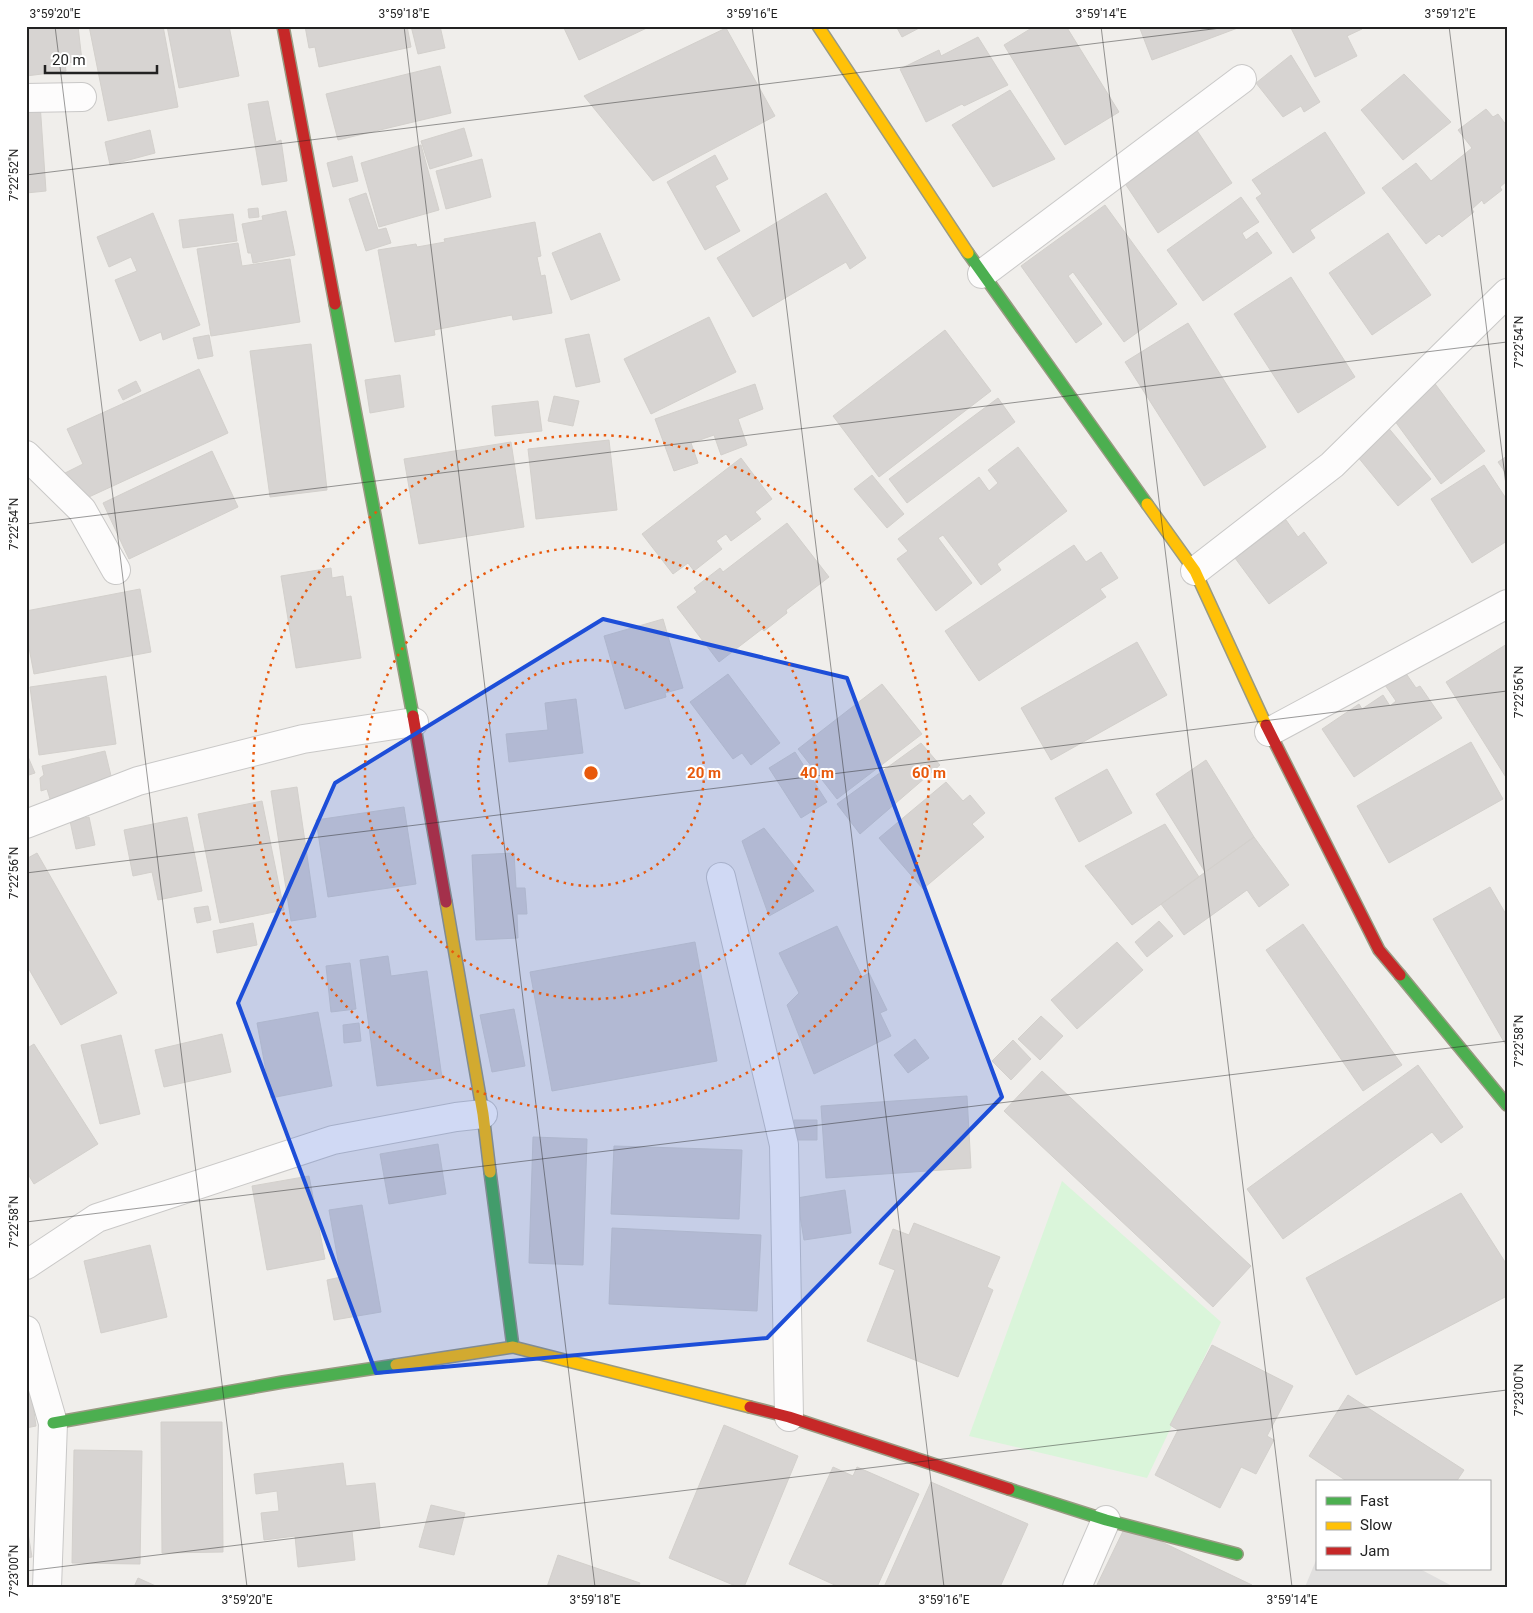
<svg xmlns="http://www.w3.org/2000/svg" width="1533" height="1613" font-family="Roboto,sans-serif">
  <rect width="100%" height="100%" fill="#f0eeeb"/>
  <path fill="#daf5da" d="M1062,1181L1221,1322L1147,1478L969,1436Z"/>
  <path fill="#e0dfde" d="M1317,1558V1569H1420L1454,1587H1305Z"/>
  <path fill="#d7d4d2" stroke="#d3d0cc" d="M26,26H78L82,61L65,63L66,71L26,76Z
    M89,26H163L178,107L108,121Z
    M167,26H229L239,76L179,88Z
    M305,26H407L411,47L319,67L315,47L309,48Z
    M411,26H440L445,48L418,54Z
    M563,26H651L579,60Z
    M896,26H923L902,37Z
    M1035,26H1066L1119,112L1065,145L1004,45Z
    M1139,26H1243L1152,60Z
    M1290,26H1360L1362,29L1347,36L1357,56L1315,77Z
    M726,28L775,116L653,181L584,96Z
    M978,37L1008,85L964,106L962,104L926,122L900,69L939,50L941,56Z
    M1291,55L1320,102L1304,112L1301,106L1283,117L1256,83Z
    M440,66L451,113L338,140L326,94Z
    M1404,74L1451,122L1403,160L1361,110Z
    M1010,90L1055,159L993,187L952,125Z
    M268,101L276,142L281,140L287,181L262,185L248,104Z
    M40,103L46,191L26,193V104Z
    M1486,109L1493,117L1498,114L1507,126V181L1500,187L1502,190L1484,204L1482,200L1472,209L1474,212L1442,237L1439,234L1426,244L1382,188L1416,163L1431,181L1472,148L1458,130Z
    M464,128L472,156L430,169L421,141Z
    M1196,129L1232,183L1158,233L1122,179Z
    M150,130L155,153L110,165L105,142Z
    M1325,132L1365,193L1310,230L1315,238L1293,253L1256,198L1262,194L1252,180Z
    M421,145L439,210L379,227L361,163Z
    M715,155L728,179L715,186L740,231L705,250L667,182Z
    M352,156L358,181L333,187L327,163Z
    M482,159L491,197L446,209L436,171Z
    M366,193L378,230L386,228L391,243L366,251L349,199Z
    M826,193L866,258L850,269L846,262L753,317L717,258Z
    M1241,197L1259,222L1242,233L1246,240L1257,232L1272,253L1203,301L1167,250Z
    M1105,205L1177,304L1124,342L1073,272L1068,276L1102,324L1076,343L1021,266Z
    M258,208L259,217L249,218L248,209Z
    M286,211L295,255L253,263L251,253H248L242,224L263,220L262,216Z
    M153,213L200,325L163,340L161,332L140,341L115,280L137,271L131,257L109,267L97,237Z
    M233,214L237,241L183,248L179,220Z
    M535,222L541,256L537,257L541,276L545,275L552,313L513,320L512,315L434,330L435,335L395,342L378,250L416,244L417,247L445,242L444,239Z
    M600,233L620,280L571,300L552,253Z
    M1388,233L1431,295L1372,335L1329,273Z
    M238,243L242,266L290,259L300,322L211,336L197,249Z
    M1291,277L1355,377L1298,413L1234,314Z
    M709,317L736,372L651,414L624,359Z
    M1188,323L1266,447L1204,486L1125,362Z
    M945,330L991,391L879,477L833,416Z
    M589,334L600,382L576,387L565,339Z
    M209,335L213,356L198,359L193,338Z
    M311,344L327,490L270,497L250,351Z
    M199,369L228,433L78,502L65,473L83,464L67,429Z
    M400,375L404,407L370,413L365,380Z
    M136,381L141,391L123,400L118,390Z
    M1433,381L1485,451L1441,484L1389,413Z
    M755,384L763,409L738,419L747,445L721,455L714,435L691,443L698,463L674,471L655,419Z
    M554,396L579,401L573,426L548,421Z
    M998,398L1015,422L907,503L889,479Z
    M538,401L542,431L495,436L492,406Z
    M1386,425L1431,479L1398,506L1353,451Z
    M609,440L617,510L536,519L528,449Z
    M511,442L524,527L419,544L404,459Z
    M1018,447L1067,511L997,564L1001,570L981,585L943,535L938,538L972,583L936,611L897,559L908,551L898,539L979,477L989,491L998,483L988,470Z
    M212,451L238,507L129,559L103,503Z
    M1507,456V475L1498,462Z
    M741,458L772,499L755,512L761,519L731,541L726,534L716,541L722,549L694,571L688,563L673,574L642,534Z
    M1484,465L1507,500V541L1472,563L1431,499Z
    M872,475L904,514L887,528L854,489Z
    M1286,520L1298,537L1304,532L1327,563L1269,604L1235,558Z
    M787,523L829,577L786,610L787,613L764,631L762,629L719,662L677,607L697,592L694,588L720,568L723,572Z
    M1074,545L1086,562L1101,552L1118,578L1100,589L1106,597L979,681L945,631Z
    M331,568L332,578L343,576L346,597L351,596L361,658L296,668L281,576Z
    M140,589L151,652L34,674L26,632V611Z
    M663,619L683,688L665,693L666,697L625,709L604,636Z
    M1137,642L1167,695L1051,760L1021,708Z
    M1507,644V779L1446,682Z
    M1405,672L1416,688L1420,686L1442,718L1354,777L1322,729L1359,704L1362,709L1383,695L1390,706L1396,701L1385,685Z
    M728,674L780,743L751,765L742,753L733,759L690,702Z
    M106,676L116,744L39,755L30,687Z
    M882,684L922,734L837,799L798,749Z
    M576,699L583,753L509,762L506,734L548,730L545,703Z
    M1471,742L1503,799L1389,863L1357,806Z
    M921,743L940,765L860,834L837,804Z
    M105,751L113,784L50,799L47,789L41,791L40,778L44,775L42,766Z
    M26,752L35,773L26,776Z
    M795,752L827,802L801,818L769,768Z
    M1206,760L1254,837L1205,872L1156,794Z
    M1107,769L1132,813L1079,842L1055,798Z
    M946,782L963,801L970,795L985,813L972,824L984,837L923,889L879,838Z
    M297,787L316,917L291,921L271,791Z
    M262,801L284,910L220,923L198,814Z
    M404,807L416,884L328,897L316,820Z
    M89,817L95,845L76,849L70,821Z
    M187,817L202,891L158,900L152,872L133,876L124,830Z
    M1165,824L1199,877L1132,925L1085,866Z
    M764,828L814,891L769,916L742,841Z
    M1254,837L1289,885L1259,907L1247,890L1184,935L1161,904Z
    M37,853L117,993L61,1025L26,964V859Z
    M514,853L516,888H525L527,914H517L518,938L476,940L472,855Z
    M1490,887L1507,916V1047L1433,919Z
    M208,906L211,920L197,923L194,908Z
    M1159,921L1173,936L1147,957L1135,942Z
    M253,923L257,945L217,953L213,931Z
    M1303,924L1402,1065L1363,1091L1266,950Z
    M837,926L862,977L869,973L887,1010L880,1013L891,1036L814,1074L787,1005L799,993L779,953Z
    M695,942L717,1061L552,1091L530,972Z
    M1117,942L1143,970L1077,1029L1051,1000Z
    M388,956L391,976L427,971L442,1078L377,1086L360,960Z
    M350,963L356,1009L331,1012L326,966Z
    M514,1009L525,1066L492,1072L480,1015Z
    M318,1012L332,1086L271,1098L257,1023Z
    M1041,1016L1063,1036L1040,1060L1018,1039Z
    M359,1023L361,1041L344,1043L343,1025Z
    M222,1034L231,1072L164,1087L155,1050Z
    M121,1035L140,1114L100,1124L81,1045Z
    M915,1039L929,1058L908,1073L894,1055Z
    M1013,1040L1031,1059L1011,1080L992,1061Z
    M34,1044L98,1144L34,1184L26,1171V1049Z
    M1418,1065L1463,1127L1441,1143L1432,1132L1283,1239L1247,1189Z
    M1042,1071L1251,1266L1213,1307L1004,1111Z
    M967,1096L971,1168L826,1178L821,1106Z
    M794,1120H817V1140H794Z
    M533,1137L587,1139L583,1265L529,1263Z
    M438,1144L446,1194L389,1204L380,1154Z
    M614,1146L742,1150L739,1219L611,1214Z
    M309,1176L325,1259L267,1270L252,1186Z
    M845,1190L851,1233L804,1240L797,1198Z
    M1461,1193L1507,1265V1296L1356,1375L1306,1278Z
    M362,1205L381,1312L334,1320L327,1280L341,1277L329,1210Z
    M914,1223L1000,1257L987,1287L993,1290L958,1377L867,1341L895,1270L879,1264L893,1229L909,1235Z
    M612,1228L761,1235L757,1311L609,1304Z
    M150,1245L167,1317L101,1333L84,1261Z
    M1212,1345L1293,1386L1267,1436L1274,1440L1256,1474L1241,1467L1220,1508L1155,1475L1178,1430L1170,1425Z
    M31,1390L36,1426L26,1428V1391Z
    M1348,1395L1464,1470L1456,1482H1348L1309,1456Z
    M161,1422H222L223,1552L162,1553Z
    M724,1425L798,1456L744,1587H738L669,1558Z
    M74,1450L142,1451L140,1564L72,1563Z
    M343,1463L346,1486L375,1483L380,1528L352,1531L355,1560L298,1567L295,1536L264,1540L261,1513L279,1511L277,1491L256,1494L254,1474Z
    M833,1467L853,1476L857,1467L919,1494L877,1587H839L789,1564Z
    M931,1482L1028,1524L1000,1587H884Z
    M431,1505L465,1513L454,1555L419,1547Z
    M26,1521L32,1557L26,1558Z
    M1126,1525L1252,1585L1251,1587H1096Z
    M558,1555L640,1583L638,1587H547Z
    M138,1578L158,1587H134Z"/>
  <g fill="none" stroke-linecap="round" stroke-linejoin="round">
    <defs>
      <path id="street" d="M26,98L82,97
        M982,274L1242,79
        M26,455L82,510L116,570
        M1195,571L1332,465L1507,293
        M1269,732L1507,604
        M26,824L138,781L303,739L414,722
        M721,877L784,1145L789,1417
        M26,1265L97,1218L333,1140L456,1117L483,1114
        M26,1330L53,1423L47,1587
        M1077,1587L1106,1520"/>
      <path id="fast" d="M968,253L1147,504
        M335,304L413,716
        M1400,975L1507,1105
        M490,1172L513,1347
        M53,1423L283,1382L396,1365
        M1009,1489L1106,1520L1237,1554"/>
      <path id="slow" d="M818,26L968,253
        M1147,504L1195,571L1266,725
        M446,902L483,1114L490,1172
        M396,1365L513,1347L750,1407"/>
      <path id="jam" d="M283,26L335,304
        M413,716L446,902
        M1266,725L1379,950L1400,975
        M750,1407L789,1417L1009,1489"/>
    </defs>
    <use href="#street" stroke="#c9c8c7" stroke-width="30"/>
    <use href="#fast" stroke="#999a82" stroke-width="14"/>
    <use href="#slow" stroke="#999a82" stroke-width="14"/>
    <use href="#jam" stroke="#999a82" stroke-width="14"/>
    <use href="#street" stroke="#fdfcfc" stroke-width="28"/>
    <use href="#fast" stroke="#4caf50" stroke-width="11"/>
    <use href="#slow" stroke="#ffc107" stroke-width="11"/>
    <use href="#jam" stroke="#c62828" stroke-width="11"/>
  </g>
  <path fill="#1d4ed8" fill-opacity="0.2" stroke="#1d4ed8" stroke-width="4" stroke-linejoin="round" d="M603,619L847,678L1002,1097L767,1338L376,1373L238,1003L335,783Z"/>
  <path fill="none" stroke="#222" stroke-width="1" stroke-opacity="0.45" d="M55,26L247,1587M404,26L595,1587M752,26L944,1587M1101,26L1292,1587M1449,26L1507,493M26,175L1237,26M26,524L1507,342M26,873L1507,691M26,1222L1507,1041M26,1571L1507,1390"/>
  <g fill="none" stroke="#e8590c" stroke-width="2.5" stroke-dasharray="2.5 5">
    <circle cx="591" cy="773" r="113"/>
    <circle cx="591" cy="773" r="226"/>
    <circle cx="591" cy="773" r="338"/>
  </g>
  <circle cx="591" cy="773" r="8" fill="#e8590c" stroke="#fff" stroke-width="2.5"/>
  <g font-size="15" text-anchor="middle" font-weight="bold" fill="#e8590c" stroke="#fff" stroke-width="4" stroke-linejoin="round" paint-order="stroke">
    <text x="704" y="778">20 m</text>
    <text x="817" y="778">40 m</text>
    <text x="929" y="778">60 m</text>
  </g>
  <rect width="1533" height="1613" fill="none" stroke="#ffffff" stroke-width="55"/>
  <rect x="1316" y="1480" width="175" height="90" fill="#ffffff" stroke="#a7a7a7"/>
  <rect x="1326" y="1497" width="25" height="8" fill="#4caf50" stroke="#a7a7a7"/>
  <text x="1360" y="1506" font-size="15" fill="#222222">Fast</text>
  <rect x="1326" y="1522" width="25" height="8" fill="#ffc107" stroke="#a7a7a7"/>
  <text x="1360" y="1530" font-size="15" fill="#222222">Slow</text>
  <rect x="1326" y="1547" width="25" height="8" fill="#c62828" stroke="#a7a7a7"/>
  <text x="1360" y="1556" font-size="15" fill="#222222">Jam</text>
  <path d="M45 65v8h112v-8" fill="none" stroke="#222222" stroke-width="2.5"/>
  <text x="52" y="65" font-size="15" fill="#222222" stroke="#ffffff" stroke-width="4" paint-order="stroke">20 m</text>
  <rect x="28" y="28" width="1478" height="1558" fill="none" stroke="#222" stroke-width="2"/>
  <g font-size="12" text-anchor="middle" fill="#222">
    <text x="55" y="18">3°59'20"E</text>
    <text x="404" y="18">3°59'18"E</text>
    <text x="752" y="18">3°59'16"E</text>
    <text x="1101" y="18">3°59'14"E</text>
    <text x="1450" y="18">3°59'12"E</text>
    <text transform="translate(14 175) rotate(-90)" y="4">7°22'52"N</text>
    <text transform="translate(1519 342) rotate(-90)" y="4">7°22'54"N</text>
    <text transform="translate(14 524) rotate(-90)" y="4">7°22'54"N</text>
    <text transform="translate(1519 692) rotate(-90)" y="4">7°22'56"N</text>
    <text transform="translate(14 873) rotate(-90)" y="4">7°22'56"N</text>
    <text transform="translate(1519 1041) rotate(-90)" y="4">7°22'58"N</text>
    <text transform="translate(14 1222) rotate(-90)" y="4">7°22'58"N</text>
    <text transform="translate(1519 1390) rotate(-90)" y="4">7°23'00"N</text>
    <text transform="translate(14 1571) rotate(-90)" y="4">7°23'00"N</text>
    <text x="247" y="1604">3°59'20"E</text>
    <text x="595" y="1604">3°59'18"E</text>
    <text x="944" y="1604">3°59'16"E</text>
    <text x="1292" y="1604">3°59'14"E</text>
  </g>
</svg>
